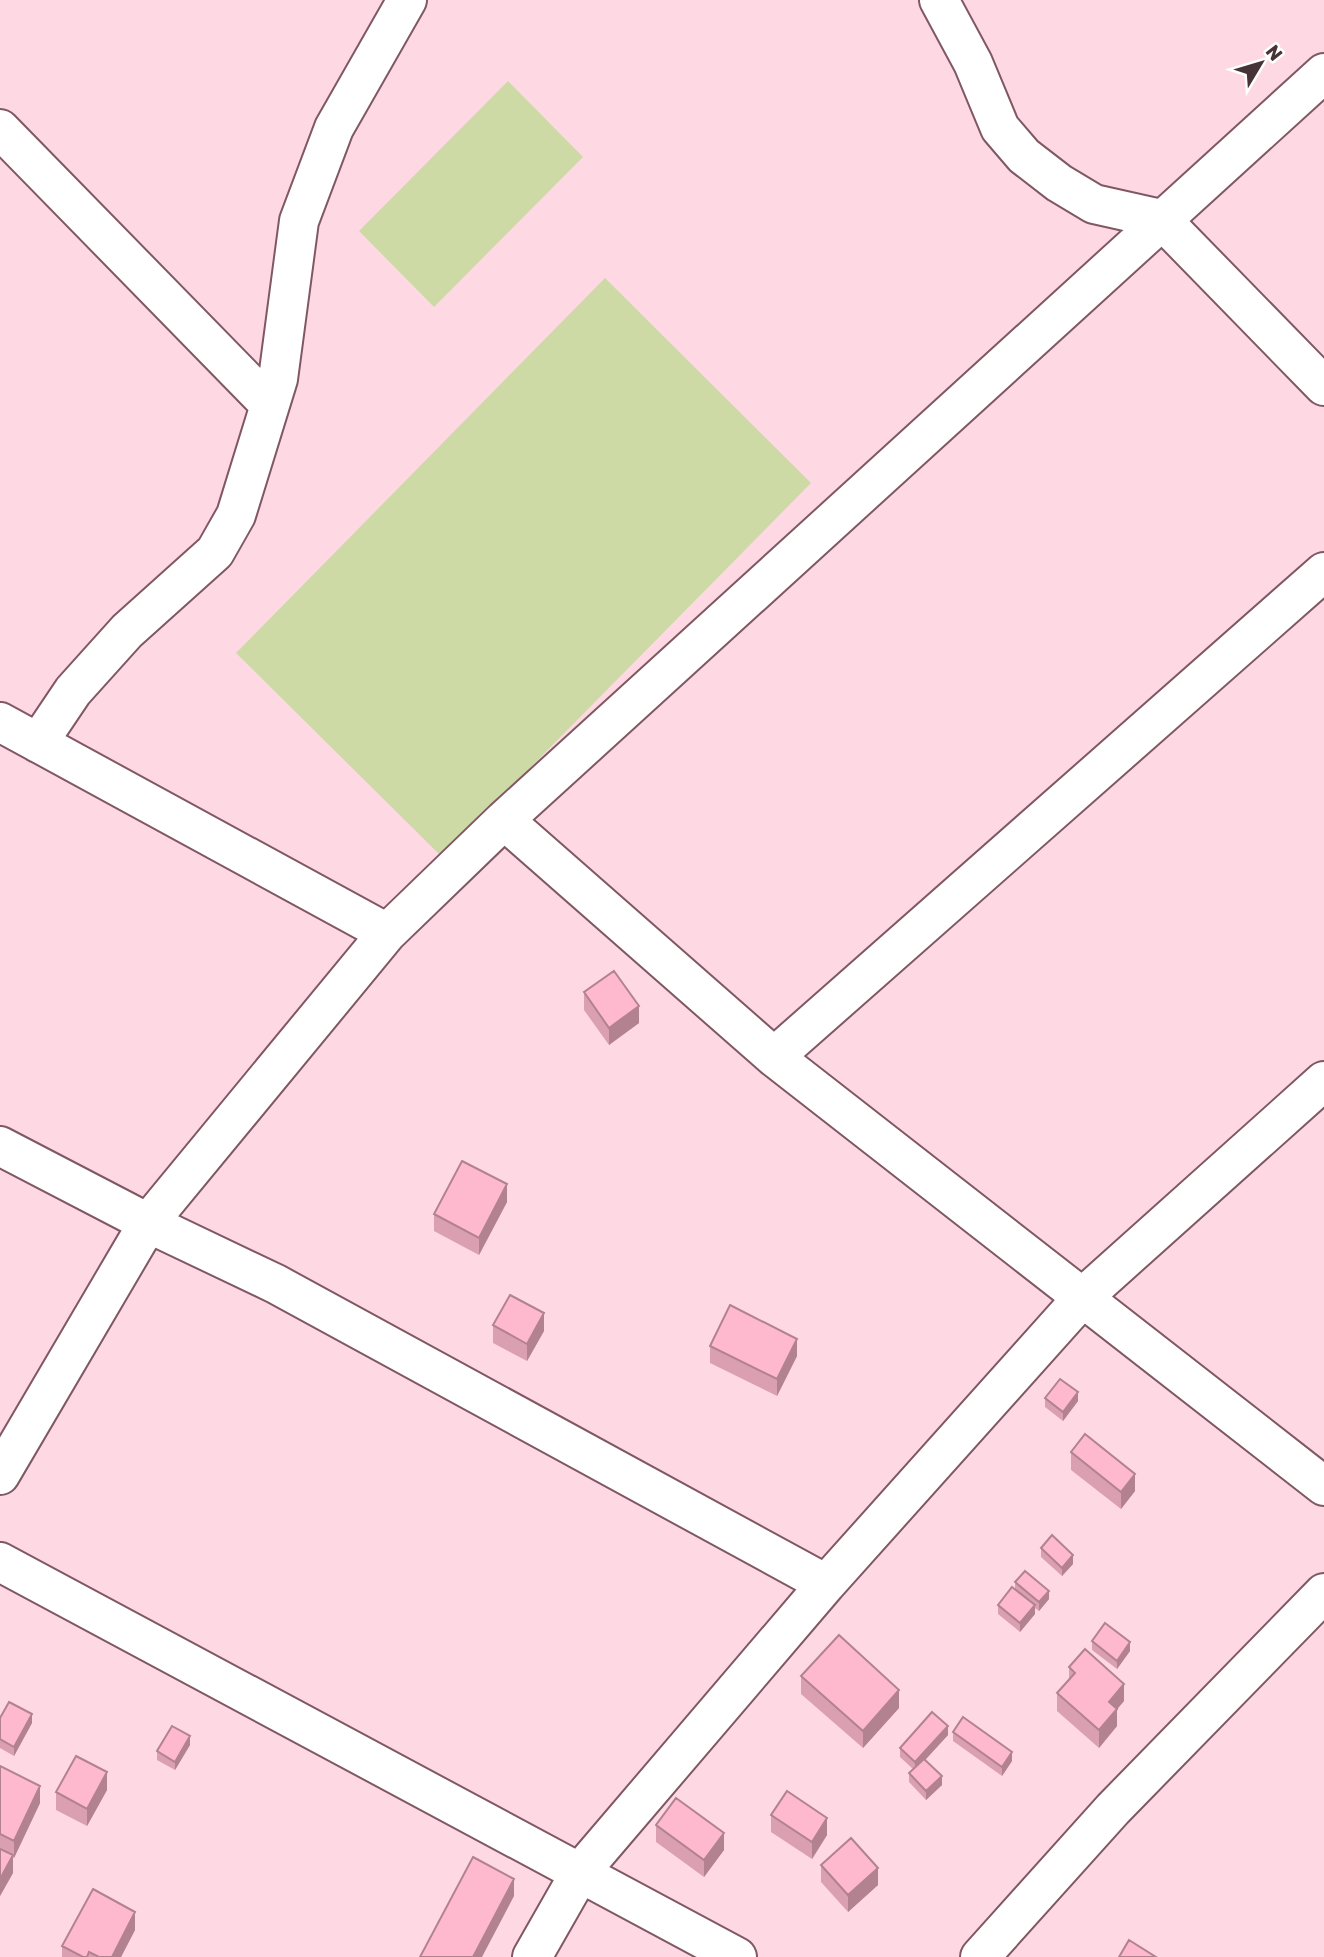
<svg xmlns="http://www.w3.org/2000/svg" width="1324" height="1957" font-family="Rubik,sans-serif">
  <rect width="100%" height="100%" fill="#fed9e3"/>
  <path fill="#cddaa6" d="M508,81L583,157L434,307L359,231Z
    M605,278L811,483L442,857L236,653Z"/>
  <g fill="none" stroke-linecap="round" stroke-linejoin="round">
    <defs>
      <path id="minor" d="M939,0L973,63L1000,128L1024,156L1059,183L1094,204L1161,219L1324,386
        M0,129L269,404
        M0,722L387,933
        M38,743L73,691L127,631L215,552L236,515L278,379L299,221L334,128L407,0
        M504,820L774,1057L1324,1486
        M774,1057L1324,572
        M0,1146L148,1223L276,1284L826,1584
        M0,1475L148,1223L387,933L504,820L1324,73
        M0,1562L737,1957
        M532,1957L581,1871L826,1584L1084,1296L1324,1081
        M980,1957L1113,1809L1324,1593"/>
    </defs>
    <use href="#minor" stroke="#7f5864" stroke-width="42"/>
    <use href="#minor" stroke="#fff" stroke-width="38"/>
  </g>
  <path fill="#da9fb1" d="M584,992L639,1023L609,1045L584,1010Z
    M507,1202L479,1255L434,1231V1214Z
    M493,1325L544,1331L527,1361L493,1343Z
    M710,1346L797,1356L777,1396L710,1363Z
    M1045,1398L1078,1401L1063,1421L1045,1407Z
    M1071,1452L1135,1491L1121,1509L1071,1470Z
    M1041,1548L1073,1564L1062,1576L1041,1557Z
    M1015,1582L1049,1599L1039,1611L1035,1608V1614L1020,1632L998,1614V1605L1015,1589Z
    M1092,1641L1130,1651L1117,1669L1092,1650Z
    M1069,1667L1124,1701L1117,1709V1726L1099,1748L1057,1711V1693L1069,1681Z
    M801,1676L899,1708L863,1748L801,1694Z
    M0,1718L32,1723L14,1756L0,1748Z
    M953,1732L1012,1761L1002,1776L953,1741Z
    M948,1735L925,1760L942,1785L926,1800L909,1782V1773L913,1769L900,1757V1748Z
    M190,1745L175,1770L157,1760V1751Z
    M0,1766L40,1803L14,1858H13V1873L0,1896Z
    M107,1790L87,1826L56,1810V1792Z
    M771,1815L827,1835L812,1859L771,1832Z
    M656,1825L724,1850L704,1877L656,1842Z
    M821,1865L878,1885L848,1912L821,1882Z
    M135,1930L121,1957H62V1946Z"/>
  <path fill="#b28290" d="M639,1006V1023L609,1045V1028Z
    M507,1184V1202L479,1255V1238Z
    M544,1313V1331L527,1361V1344Z
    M797,1339V1356L777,1396V1379Z
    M1078,1392V1401L1063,1421V1412Z
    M1135,1474V1491L1121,1509V1492Z
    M1073,1555V1564L1062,1576V1568Z
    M1049,1591V1599L1039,1611V1602Z
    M1035,1605V1614L1020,1632V1623Z
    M1130,1642V1651L1117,1669V1661Z
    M1124,1684V1701L1109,1719V1702Z
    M899,1690V1708L863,1748V1731Z
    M1117,1709V1726L1099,1748V1730Z
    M32,1714V1723L14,1756V1747Z
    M948,1726V1735L915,1771V1762Z
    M190,1736V1745L175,1770V1762Z
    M1012,1752V1761L1002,1776V1767Z
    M107,1772V1790L87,1826V1809Z
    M942,1776V1785L926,1800V1791Z
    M40,1786V1803L14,1858V1841Z
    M827,1818V1835L812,1859V1842Z
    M724,1833V1850L704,1877V1860Z
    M13,1855V1873L0,1896V1879Z
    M878,1868V1885L848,1912V1895Z
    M514,1879V1896L482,1957H473Z
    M135,1912V1930L121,1957H112Z"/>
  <path fill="#feb9ce" stroke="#b28290" stroke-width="2" d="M614,971L639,1006L609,1028L584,992Z
    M462,1161L507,1184L479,1238L434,1214Z
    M510,1295L544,1313L527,1344L493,1325Z
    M730,1305L797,1339L777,1379L710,1346Z
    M1060,1379L1078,1392L1063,1412L1045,1398Z
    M1085,1434L1135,1474L1121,1492L1071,1452Z
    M1052,1535L1073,1555L1062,1568L1041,1548Z
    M1025,1571L1049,1591L1039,1602L1015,1582Z
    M1012,1587L1035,1605L1020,1623L998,1605Z
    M1105,1623L1130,1642L1117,1661L1092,1641Z
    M839,1635L899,1690L863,1731L801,1676Z
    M1085,1649L1124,1684L1109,1702L1117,1709L1099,1730L1057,1693L1075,1673L1069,1667Z
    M9,1702L32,1714L14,1747L0,1739V1718Z
    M932,1712L948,1726L915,1762L900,1748Z
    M963,1717L1012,1752L1002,1767L953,1732Z
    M172,1726L190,1736L175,1762L157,1751Z
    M76,1756L107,1772L87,1809L56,1792Z
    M924,1759L942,1776L926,1791L909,1773Z
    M0,1766L40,1786L14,1841L0,1834Z
    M787,1791L827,1818L812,1842L771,1815Z
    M676,1798L724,1833L704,1860L656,1825Z
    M851,1838L878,1868L848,1895L821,1865Z
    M0,1849L13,1855L0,1879Z
    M473,1857L514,1879L473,1957H420Z
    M93,1889L135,1912L112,1957H99L89,1952L87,1957H83L62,1946Z
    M1129,1940L1156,1957H1119Z"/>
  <g transform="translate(1261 63) rotate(52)" stroke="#ffffff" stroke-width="5" paint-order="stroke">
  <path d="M0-5L12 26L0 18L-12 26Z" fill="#453338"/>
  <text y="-10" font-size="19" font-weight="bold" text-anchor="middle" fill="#453338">N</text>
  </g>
</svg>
